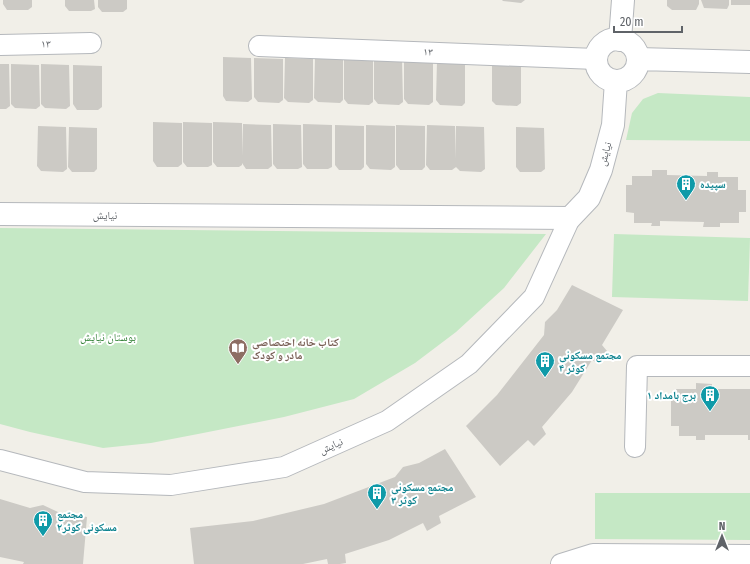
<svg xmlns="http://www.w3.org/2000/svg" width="750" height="564" font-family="'Fira Sans Condensed','Noto Naskh Arabic',sans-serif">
  <rect width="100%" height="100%" fill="#f1efe8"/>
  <path fill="#c5e8c5" d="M658,93L750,97V141L626,140L632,113L643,99Z
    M0,228L546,234L504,288L456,332L415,363L354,399L284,417L198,434L151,443L103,448L30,432L0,424Z
    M614,234L750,238L748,301L612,297Z
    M595,493H750V540L595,539Z"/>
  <path fill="#cccac5" d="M3,0H32V7L28,10H7L3,4Z
    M65,0H94L95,9L91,11H69L65,6Z
    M98,0H127V9L123,12H102L98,7Z
    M502,0H525L521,3L503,1Z
    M667,0H699V4L696,10H672L667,6Z
    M701,0H729V5L727,9L704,8Z
    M731,0H750V5H731Z
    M223,57L251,58L252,99L248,102L226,101L223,96Z
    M254,58L283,59V100L279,103L258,102L254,97Z
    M285,58L313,59V100L309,103L288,102L284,98Z
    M315,58L343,59V100L340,103L318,102L314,98Z
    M344,60H373V102L369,105L348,104L344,99Z
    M374,60H402L403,102L399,105L378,104L374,99Z
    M404,60H433V102L429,105L408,104L404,99Z
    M437,61L465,62V103L462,106L440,105L436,100Z
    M492,61L521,62V103L517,106L496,105L492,101Z
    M0,64H9L10,106L6,109H0Z
    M11,64L39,65L40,106L36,109L15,108L11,104Z
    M41,64L69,65L70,106L66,109L45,108L41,104Z
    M73,65L102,66V107L98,110H77L73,104Z
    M153,122L182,123V164L178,167H157L153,161Z
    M183,122L212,123V165L208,167H187L183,162Z
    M213,122L242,123V156L243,124L271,125L272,166L268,169H246L242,163V165L239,167H217L213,162Z
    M273,124L301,125L302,167L298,169H277L273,164Z
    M303,124L332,125V167L328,169H307L303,164Z
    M335,125L364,126V167L361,170H339L335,165Z
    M366,125L395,126V167L391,170L370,169L366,164Z
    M396,125L425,126V167L422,170H400L396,165Z
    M427,125L455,126V159L456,126L484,127L485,169L481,172L460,171L455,166L456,167L452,170H430L426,165Z
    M38,126L66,127L67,169L63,172L41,171L37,166Z
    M69,127L97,128V169L94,172H72L68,167Z
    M516,127L544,128L545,169L541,172H520L516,167Z
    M652,170H667V175L707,176V172H718V177H738V190H746V212H739V223H720V227H703L704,222L660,221V226H651L652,223H634V213L626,212V185H632V176H652Z
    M572,285L623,310L602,345L607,351L599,364L592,360L572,392L542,427L546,434L534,446L528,440L500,466L466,426L497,395L544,335L545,322L557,310Z
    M696,383L712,384V389H750V440H748V435H705V440H696V436H679V426H671V399H676V389H696Z
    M445,449L476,497L439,516L441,523L427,531L423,523L389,540L345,554L346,563L340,564H328L327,559L303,564H194L190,528L253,521L324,504L395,477L403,467L419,463Z
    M0,499L30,508L43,505L58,512L87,517L83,564H23L24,562L0,557Z"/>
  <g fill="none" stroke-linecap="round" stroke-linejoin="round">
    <defs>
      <path id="minor" d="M0,45L91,43
        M259,46L596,59
        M635,447L637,366H750
        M0,460L85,482L171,485L284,467L387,421L469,364L534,297L570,218
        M561,564L593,554L750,555"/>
      <path id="tertiary" d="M596 60a21 21 0 1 1 42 0a21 21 0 1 1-42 0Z
        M620,40L623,0
        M638,59L750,62
        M0,214L570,218L589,198L601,170L613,125L616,81"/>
    </defs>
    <use href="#minor" stroke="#b5b8bc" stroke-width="22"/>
    <use href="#tertiary" stroke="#b5b8bc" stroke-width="24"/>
    <use href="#minor" stroke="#fff" stroke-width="20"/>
    <use href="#tertiary" stroke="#fff" stroke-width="22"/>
  </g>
  <defs>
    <symbol id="building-pin" viewBox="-11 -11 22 30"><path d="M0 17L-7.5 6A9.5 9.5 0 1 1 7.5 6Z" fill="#0f9aa8" stroke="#fff"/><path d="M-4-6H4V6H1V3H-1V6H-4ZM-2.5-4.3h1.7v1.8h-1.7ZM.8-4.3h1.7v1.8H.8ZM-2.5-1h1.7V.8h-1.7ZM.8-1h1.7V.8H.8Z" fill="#fff"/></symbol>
    <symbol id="library-pin" viewBox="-11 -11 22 30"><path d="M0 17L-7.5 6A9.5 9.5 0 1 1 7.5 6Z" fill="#8d6e63" stroke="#fff"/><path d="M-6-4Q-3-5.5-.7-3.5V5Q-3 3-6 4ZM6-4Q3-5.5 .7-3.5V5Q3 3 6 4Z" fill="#fff"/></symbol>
  </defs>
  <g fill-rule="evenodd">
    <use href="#building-pin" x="675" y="173" width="22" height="30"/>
    <use href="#library-pin" x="227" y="337" width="22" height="30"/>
    <use href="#building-pin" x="534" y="350" width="22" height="30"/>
    <use href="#building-pin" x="699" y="384" width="22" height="30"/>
    <use href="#building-pin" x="366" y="482" width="22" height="30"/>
    <use href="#building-pin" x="32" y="509" width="22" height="30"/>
  </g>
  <g text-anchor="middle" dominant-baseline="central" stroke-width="4" stroke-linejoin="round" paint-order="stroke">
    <g font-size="11" fill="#5f6368" stroke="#fff">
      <text transform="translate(46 44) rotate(-1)">۱۳</text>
      <text transform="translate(428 52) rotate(2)">۱۳</text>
      <text transform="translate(605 154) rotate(-75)">نیایش</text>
      <text x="105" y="215">نیایش</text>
      <text transform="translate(331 446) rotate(-24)">نیایش</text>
    </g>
    <g font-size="11" font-weight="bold" fill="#0d838f" stroke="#fff" text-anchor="start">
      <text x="700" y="184">سپیده</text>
      <text x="559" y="355">مجتمع مسکونی<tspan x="559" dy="13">کوثر ۴</tspan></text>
      <text x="696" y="395" text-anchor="end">برج بامداد ۱</text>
      <text x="391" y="487">مجتمع مسکونی<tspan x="391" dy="13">کوثر ۳</tspan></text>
      <text x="57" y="514">مجتمع<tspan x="57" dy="13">مسکونی کوثر۲</tspan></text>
    </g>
    <g font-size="11" fill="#348238" stroke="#fff">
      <text x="108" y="337">بوستان نیایش</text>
    </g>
    <g font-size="11" font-weight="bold" fill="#785e54" stroke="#fff" text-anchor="start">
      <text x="252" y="342">کتاب خانه اختصاصی<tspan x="252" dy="13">مادر و کودک</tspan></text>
    </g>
  </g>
  <g transform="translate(722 536)" stroke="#ffffff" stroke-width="3" paint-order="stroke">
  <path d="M0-3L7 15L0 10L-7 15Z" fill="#5f6368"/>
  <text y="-6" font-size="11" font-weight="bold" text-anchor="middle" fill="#5f6368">N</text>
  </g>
  <path d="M614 26v6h68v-6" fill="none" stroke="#5f6368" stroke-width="2"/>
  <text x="620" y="26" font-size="12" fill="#5f6368" stroke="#ffffff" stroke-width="3" paint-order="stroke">20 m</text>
</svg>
